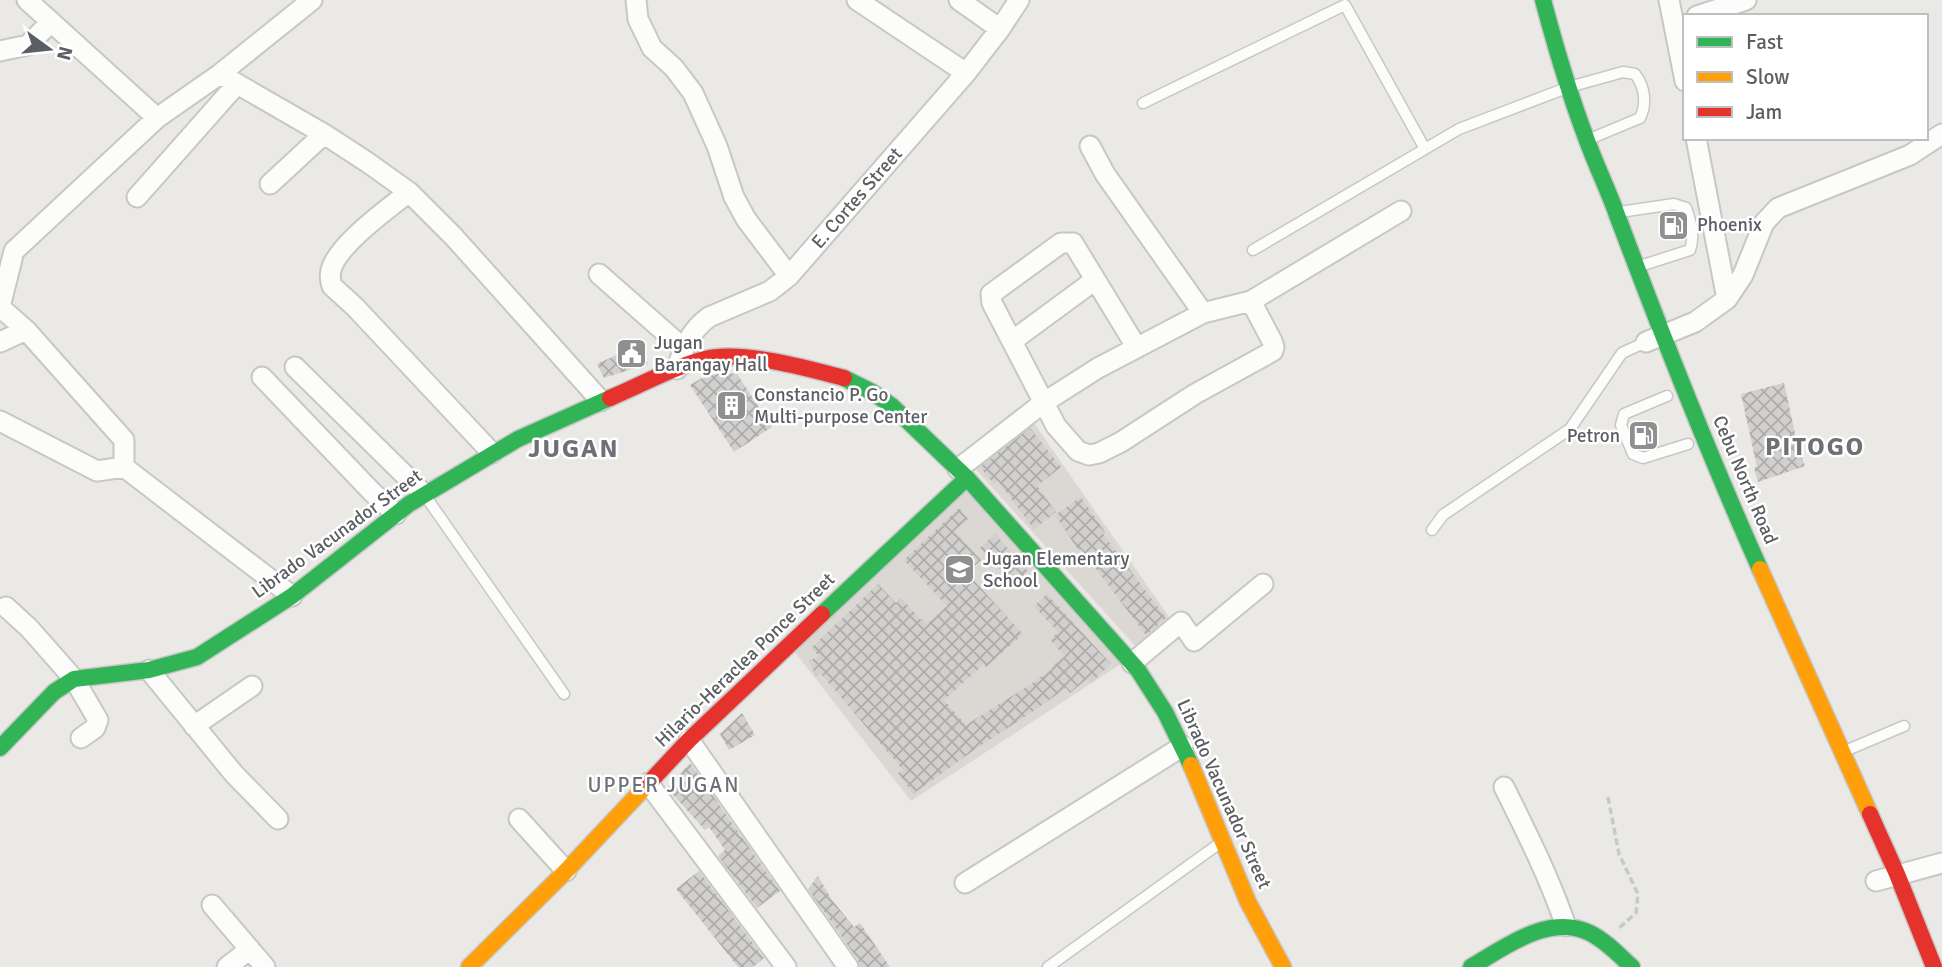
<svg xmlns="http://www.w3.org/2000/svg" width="1942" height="967" font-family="Signika,sans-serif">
  <defs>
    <pattern id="building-cross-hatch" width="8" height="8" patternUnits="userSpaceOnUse" patternTransform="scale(1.75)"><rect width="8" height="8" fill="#d1d0ce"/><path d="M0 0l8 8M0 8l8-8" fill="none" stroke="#adacab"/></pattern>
  </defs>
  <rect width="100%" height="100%" fill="#ebe9e5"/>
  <path fill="#dbd8d4" d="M1031,419L1172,621L1137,648L972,465Z
    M965,489L1124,662L911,801L794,651Z"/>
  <path fill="url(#building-cross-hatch)" d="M1681,215L1685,233L1666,239L1660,222Z
    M638,345L648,364L604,378L597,364Z
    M728,373L737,374L772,427L734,452L690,385L700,379L710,375Z
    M1784,383L1798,447L1805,466L1758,482L1754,468L1757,467L1741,394Z
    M1650,420L1658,438L1640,445L1633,428Z
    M1030,428L1061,467L1037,486L1056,512L1034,529L998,481L994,484L980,467Z
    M1081,497L1105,532L1103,534L1166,618L1146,635L1081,549L1079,551L1055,515Z
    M959,508L968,519L954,531L981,560L967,573L1023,634L986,667L984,664L944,700L966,725L1031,684L1052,669L1051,667L1065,656L1050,640L1058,632L1034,606L1047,594L1111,664L1091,683L1087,679L1070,693L1066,688L1035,710L977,748L913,794L898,773L903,770L821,674L816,676L809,661L819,656L811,648L878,584L896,603L901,598L921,620L922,618L927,624L947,606L904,560Z
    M995,534L1028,571L1014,584L980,548Z
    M742,713L755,735L729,750L720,734Z
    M690,763L780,891L757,908L718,856L725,850L709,827L705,830L667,788Z
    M699,871L764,958L753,967H738L676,889Z
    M818,876L832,900L854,927L860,923L890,967H860L858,960L808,889Z"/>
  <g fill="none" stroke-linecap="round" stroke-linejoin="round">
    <defs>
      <path id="lane" d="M1143,103L1345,5L1425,149
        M1620,212L1674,204L1686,208C1691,222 1695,235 1690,250L1640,266
        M1253,250L1459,129L1569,87L1623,72L1635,74C1645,87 1647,104 1640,118L1592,138
        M1667,396L1624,414L1621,425L1633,454L1643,458L1688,444
        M426,497L564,694
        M1432,530L1443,515L1570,429L1622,353L1646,342
        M1845,751L1904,726
        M1048,967L1220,843"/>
      <path id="street" d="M27,0L157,118
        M636,0L638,19L652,48L674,68L693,93L717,146L734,197L746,219L789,276
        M857,0L966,73
        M959,0L1000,29
        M1669,0L1685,81
        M1697,16L1746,0
        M0,51L28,45L51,22
        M220,74L324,134L367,162L409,192L454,237L601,401
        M1696,138L1727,299
        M1090,146L1105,174L1203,313
        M270,184L324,134
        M409,192C389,208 337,245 331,270C330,275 330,281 332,286L355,307L492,453
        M137,197L237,84
        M599,274L683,348
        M1012,341L1095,280
        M0,342L26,330
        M1646,342L1695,322L1727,299L1743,275L1764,223L1778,208L1910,155L1942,134
        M1137,348L1073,243H1061L991,294L992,303L1056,426L1078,451L1089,455L1099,453L1121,442L1195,394L1273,351L1274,347L1272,341L1251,301
        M295,367L424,494
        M677,369C683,348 690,331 709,317L770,291L789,276L966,73L1000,29L1019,0
        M262,377L372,492L396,514
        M0,421L97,471L124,467L292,596
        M124,467V440L26,330L0,307L14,251L157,118L220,74L312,0
        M958,469L1043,403L1098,368L1203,313L1251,301L1401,211
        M6,607L29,628L74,679L98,720L95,728L81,738
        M1132,663L1181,622L1194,641L1263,584
        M149,670L234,774L278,819
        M194,726L252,686
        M689,740L848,967
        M648,783L786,967
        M1504,787C1527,833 1549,877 1566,926
        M519,819L566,871
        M1876,881L1942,863
        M965,883L1183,746
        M212,905L265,967
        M227,967L250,949"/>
      <path id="fast" d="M1543,0C1557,53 1573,106 1593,156C1601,176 1610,195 1617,215C1662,335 1708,453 1760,569
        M844,378L872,392L892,406L967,478L1138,670L1165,712L1191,765
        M822,614L967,478
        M0,748L54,692L74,679L149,670L197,657L292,596L409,504L518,439L610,398
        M1471,967C1505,947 1549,913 1590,933C1606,941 1619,955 1632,967"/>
      <path id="slow" d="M1760,569L1870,814
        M1191,765L1248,902L1283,967
        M469,967L566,871L646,786"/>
      <path id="jam" d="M610,398C641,385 673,367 705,359C742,350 807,368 844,378
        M646,786L689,740L822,614
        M1870,814L1897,874L1934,967"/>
    </defs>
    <use href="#lane" stroke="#c7c7c6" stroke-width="13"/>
    <use href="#street" stroke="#c7c7c6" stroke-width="23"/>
    <use href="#fast" stroke="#c6c6c6" stroke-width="19"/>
    <use href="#slow" stroke="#c6c6c6" stroke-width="19"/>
    <use href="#jam" stroke="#c6c6c6" stroke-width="19"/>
    <path stroke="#c5cac8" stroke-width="3.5" stroke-dasharray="7 3.5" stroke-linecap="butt" d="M1608,797L1619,854L1638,894L1636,913L1619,928"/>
    <use href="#lane" stroke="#fcfcfb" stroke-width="10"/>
    <use href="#street" stroke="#fcfcfb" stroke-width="19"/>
    <use href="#fast" stroke="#30b455" stroke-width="16"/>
    <use href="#slow" stroke="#ff9f0a" stroke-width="16"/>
    <use href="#jam" stroke="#e5322d" stroke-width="16"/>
  </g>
  <defs>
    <symbol id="fuel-square" viewBox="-11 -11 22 22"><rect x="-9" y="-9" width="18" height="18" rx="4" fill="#8d8f90" stroke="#fff"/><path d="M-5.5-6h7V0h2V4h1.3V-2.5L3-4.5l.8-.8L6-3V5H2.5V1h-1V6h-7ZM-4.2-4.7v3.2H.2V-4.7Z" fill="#fff"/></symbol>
    <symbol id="civic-square" viewBox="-11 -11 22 22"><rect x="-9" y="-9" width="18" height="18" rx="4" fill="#8d8f90" stroke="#fff"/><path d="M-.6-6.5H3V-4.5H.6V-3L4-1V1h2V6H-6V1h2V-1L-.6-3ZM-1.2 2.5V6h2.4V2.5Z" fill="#fff"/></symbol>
    <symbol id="building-square" viewBox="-11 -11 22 22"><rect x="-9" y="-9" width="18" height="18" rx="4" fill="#8d8f90" stroke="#fff"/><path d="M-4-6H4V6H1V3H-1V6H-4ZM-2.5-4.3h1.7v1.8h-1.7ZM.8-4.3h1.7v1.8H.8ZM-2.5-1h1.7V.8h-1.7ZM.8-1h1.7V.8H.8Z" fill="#fff"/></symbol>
    <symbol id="school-square" viewBox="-11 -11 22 22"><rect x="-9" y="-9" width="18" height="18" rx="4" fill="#8d8f90" stroke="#fff"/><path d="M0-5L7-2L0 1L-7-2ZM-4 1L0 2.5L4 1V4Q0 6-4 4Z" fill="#fff"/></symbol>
  </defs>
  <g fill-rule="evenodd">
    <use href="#fuel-square" x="1656" y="208" width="35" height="35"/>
    <use href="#civic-square" x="614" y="336" width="35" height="35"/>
    <use href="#building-square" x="714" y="388" width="35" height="35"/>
    <use href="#fuel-square" x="1626" y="418" width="35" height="35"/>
    <use href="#school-square" x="942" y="552" width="35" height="35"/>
  </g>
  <g text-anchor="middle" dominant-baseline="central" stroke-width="5" stroke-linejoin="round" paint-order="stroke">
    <g font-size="19" fill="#5b5f63" stroke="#fff">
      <text transform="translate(857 198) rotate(-49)">E. Cortes Street</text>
      <text transform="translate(1745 480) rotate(67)">Cebu North Road</text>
      <text transform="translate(337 534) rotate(-36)">Librado Vacunador Street</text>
      <text transform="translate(745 660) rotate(-44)">Hilario-Heraclea Ponce Street</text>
      <text transform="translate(1224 794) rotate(66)">Librado Vacunador Street</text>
    </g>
    <g font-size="19" fill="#5b5f63" stroke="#fff" text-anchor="start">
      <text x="1697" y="225">Phoenix</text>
      <text x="654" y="343">Jugan<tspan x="654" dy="22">Barangay Hall</tspan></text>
      <text x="754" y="395">Constancio P. Go<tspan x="754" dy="22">Multi-purpose Center</tspan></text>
      <text x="1620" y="436" text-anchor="end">Petron</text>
      <text x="983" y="559">Jugan Elementary<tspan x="983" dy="22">School</tspan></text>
    </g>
    <g font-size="21" letter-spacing="2" fill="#6d7175" stroke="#fff">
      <text x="664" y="785">UPPER JUGAN</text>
    </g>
    <g font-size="26" font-weight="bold" letter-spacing="2" fill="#6d7175" stroke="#fff">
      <text x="1815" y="447">PITOGO</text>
      <text x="574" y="449">JUGAN</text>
    </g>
  </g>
  <rect x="1683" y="14" width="245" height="126" fill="#ffffff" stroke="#bdbfc1" stroke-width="2"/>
  <rect x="1697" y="37" width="35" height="10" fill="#30b455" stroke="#bdbfc1" stroke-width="2"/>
  <text x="1746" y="49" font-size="21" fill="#5b5f63">Fast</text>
  <rect x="1697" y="72" width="35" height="10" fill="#ff9f0a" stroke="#bdbfc1" stroke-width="2"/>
  <text x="1746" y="84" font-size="21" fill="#5b5f63">Slow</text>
  <rect x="1697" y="107" width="35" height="10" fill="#e5322d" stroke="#bdbfc1" stroke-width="2"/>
  <text x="1746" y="119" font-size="21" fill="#5b5f63">Jam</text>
  <g transform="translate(49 49) rotate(105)" stroke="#ffffff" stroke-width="5" paint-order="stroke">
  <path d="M0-5L12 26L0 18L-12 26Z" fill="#5b5f63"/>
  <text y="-10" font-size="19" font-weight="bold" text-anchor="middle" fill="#5b5f63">N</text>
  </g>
</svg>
